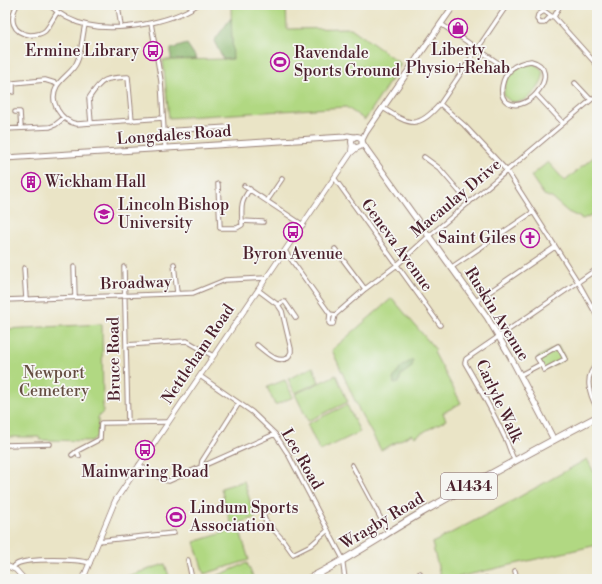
<svg xmlns="http://www.w3.org/2000/svg" width="602" height="584" font-family="'Libre Bodoni',serif">
  <rect width="100%" height="100%" fill="#f6f6f2"/>
  <filter id="ink" filterUnits="userSpaceOnUse"><feTurbulence type="fractalNoise" baseFrequency=".025" numOctaves="2"/><feDisplacementMap in="SourceGraphic" scale="8" xChannelSelector="R" yChannelSelector="G"/><feConvolveMatrix kernelMatrix="1 2 1 2 8 2 1 2 1" color-interpolation-filters="sRGB"/></filter>
  <filter id="wash" filterUnits="userSpaceOnUse"><feTurbulence type="fractalNoise" baseFrequency=".012" numOctaves="4" result="noise"/><feDisplacementMap in="SourceGraphic" scale="16" xChannelSelector="R" yChannelSelector="G"/><feGaussianBlur stdDeviation="0.9" result="paint"/><feColorMatrix in="noise" values="0 0 0 0 0 0 0 0 0 0 0 0 0 0 0 0 0 1.4 0 .05"/><feComposite in="paint" operator="in"/></filter>
  <g filter="url(#wash)">
    <rect width="100%" height="100%" fill="#eae4c6"/>
    <path fill="#b1d882" stroke="#7e7c56" d="M231,5H286L287,29L351,28L401,64L365,120L346,107L169,118L163,60L232,59Z
      M531,62C533,64 537,65 539,67C550,76 535,94 526,99C521,102 516,102 511,102L504,96C503,78 513,65 531,62Z
      M597,154V212L583,219L568,212L552,198L544,195L531,176L548,162L565,181Z
      M392,298L436,350L434,352L461,403L443,413L446,420L414,437L412,434L381,450L360,412L332,350Z
      M102,324L103,412L98,417V436L91,441L40,440L39,437H5V329Z
      M558,346L565,359L544,370L537,358Z
      M313,367L319,382L295,393L288,379Z
      M336,375L348,402L308,421L295,394Z
      M285,380L293,397L275,405L267,387Z
      M347,405L360,432L320,451L307,424Z
      M587,459L597,478V545L450,579H441L432,543L512,501Z
      M244,481L255,518L231,525L221,488Z
      M239,528L249,560L204,574L194,542Z
      M247,563L254,579H210Z
      M165,564L170,579H118Z"/>
    <path fill="#8cb870" stroke="#6b6c4e" d="M231,18L233,59H223L214,41Z
      M187,44L197,59L171,60V49Z
      M413,360L412,367L401,375L399,383L394,384L393,379C398,370 403,364 413,360Z"/>
  </g>
  <g filter="url(#ink)">
    <g fill="none" stroke-linecap="round" stroke-linejoin="round">
      <defs>
        <path id="minor" d="M17,5C9,19 12,33 30,35C35,35 41,34 45,31C50,26 53,18 57,13
          M49,5C60,15 72,22 87,25C118,32 170,23 197,5
          M118,5L121,27
          M594,5L597,8
          M551,16L544,11L538,15L537,19L540,23H544L551,16L554,17
          M554,17L597,65
          M554,17L560,5
          M151,23L161,81L165,148
          M441,24L510,71
          M85,25C82,37 82,51 77,62C73,72 62,77 57,86C48,102 61,121 77,124L163,118
          M531,61C564,69 528,116 507,102C497,95 503,76 511,69C517,64 523,62 531,61Z
          M575,83L591,100
          M13,92V83L45,80L58,84
          M536,94L563,123
          M440,104L464,125L507,171L578,282L597,316
          M383,108C410,125 417,130 440,104L507,5
          M15,112H20L21,128
          M91,123L89,98C102,78 105,78 128,77L132,121
          M5,129L50,127L55,125L64,118
          M163,131L229,127
          M424,157L439,168L469,203
          M335,179L440,325
          M218,184L220,228H237L242,225C242,208 239,204 250,189
          M244,186L303,225
          M267,201L282,179
          M242,221L263,222
          M335,249L365,289
          M285,251L330,314L329,323L330,324H333L335,315
          M174,264L177,293
          M74,267L75,297
          M124,267L128,423
          M452,267L533,212
          M24,268L26,299
          M5,300L193,293L225,280L266,278
          M476,301L555,247
          M278,305L282,302H285L296,318
          M330,314L335,315L365,289L397,265L429,236L597,95
          M126,345L187,341L213,356
          M257,345C266,352 277,364 288,358L291,352V349L282,311L278,305L258,290
          M597,364C584,376 589,394 597,408
          M520,375L541,364L544,370L565,359L558,346L537,358L541,364
          M200,376L252,412L275,434L288,454L342,557L345,579
          M5,445L50,444
          M72,455L77,451
          M79,456L77,451L100,439L101,423L168,422
          M515,461C510,453 509,445 505,438C493,412 479,387 465,363L466,359L597,269
          M139,465L164,480L169,481L275,434
          M352,465L388,532
          M201,467L202,461L239,403
          M267,511L263,513L265,520L283,540L293,554L311,545L328,530
          M98,541L174,533
          M188,560L192,579
          M13,568C14,566 15,565 17,564C28,558 77,559 90,563
          M515,571L517,579
          M486,578V579
          M420,579V573"/>
        <path id="tertiary" d="M351,153L352,144
          M5,565L16,570L24,579
          M83,579L115,501L351,153L358,147"/>
        <path id="secondary" d="M351.5 142a5.5 5.5 0 1 1 11 0a5.5 5.5 0 1 1-11 0Z
          M362,140L366,132L454,5
          M362,142L367,150L487,317L510,356L554,440
          M5,158L344,137L348,136L354,137"/>
        <path id="primary" d="M308,579C347,560 383,535 421,513C479,480 538,448 597,417"/>
      </defs>
      <use href="#minor" stroke="#9a8278" stroke-width="5.5"/>
      <use href="#tertiary" stroke="#9a8278" stroke-width="6"/>
      <use href="#secondary" stroke="#9a8278" stroke-width="7"/>
      <use href="#primary" stroke="#9a8278" stroke-width="8"/>
      <use href="#minor" stroke="#fff" stroke-width="3.5"/>
      <use href="#tertiary" stroke="#fff" stroke-width="4.5"/>
      <use href="#secondary" stroke="#fff" stroke-width="5"/>
      <use href="#primary" stroke="#fff" stroke-width="6"/>
    </g>
  </g>
  <defs>
    <symbol id="shop-ring" viewBox="-11 -11 22 22"><circle r="9.5" fill="#f6f6f2" stroke="#b5179e" stroke-width="1.5"/><path d="M-5-2.5h2.3a2.7 3.5 0 0 1 5.4 0H5L5.5 6h-11ZM-1.5-2.5h3a1.5 2.3 0 0 0-3 0Z" fill="#b5179e"/></symbol>
    <symbol id="bus-ring" viewBox="-11 -11 22 22"><circle r="9.5" fill="#f6f6f2" stroke="#b5179e" stroke-width="1.5"/><path d="M-5-6H5V4H4V6H2V4H-2V6H-4V4H-5ZM-3.5-4V0h7V-4ZM-3.5 1.2v1.5H-2V1.2ZM2 1.2v1.5H3.5V1.2Z" fill="#b5179e"/></symbol>
    <symbol id="stadium-ring" viewBox="-11 -11 22 22"><circle r="9.5" fill="#f6f6f2" stroke="#b5179e" stroke-width="1.5"/><path d="M0-5a6.5 5 0 1 0 0 10a6.5 5 0 1 0 0-10ZM-3.5-1.8h7v3.6h-7Z" fill="#b5179e"/></symbol>
    <symbol id="building-ring" viewBox="-11 -11 22 22"><circle r="9.5" fill="#f6f6f2" stroke="#b5179e" stroke-width="1.5"/><path d="M-4-6H4V6H1V3H-1V6H-4ZM-2.5-4.3h1.7v1.8h-1.7ZM.8-4.3h1.7v1.8H.8ZM-2.5-1h1.7V.8h-1.7ZM.8-1h1.7V.8H.8Z" fill="#b5179e"/></symbol>
    <symbol id="university-ring" viewBox="-11 -11 22 22"><circle r="9.5" fill="#f6f6f2" stroke="#b5179e" stroke-width="1.5"/><path d="M0-5L7-2L0 1L-7-2ZM-4 1L0 2.5L4 1V4Q0 6-4 4Z" fill="#b5179e"/></symbol>
    <symbol id="church-ring" viewBox="-11 -11 22 22"><circle r="9.5" fill="#f6f6f2" stroke="#b5179e" stroke-width="1.5"/><path d="M-1.2-6h2.4v3.5h3.3v2.4h-3.3V6h-2.4V-.1h-3.3v-2.4h3.3Z" fill="#b5179e"/></symbol>
  </defs>
  <g fill-rule="evenodd">
    <use href="#shop-ring" x="447" y="17" width="22" height="22"/>
    <use href="#bus-ring" x="142" y="40" width="22" height="22"/>
    <use href="#stadium-ring" x="269" y="51" width="22" height="22"/>
    <use href="#building-ring" x="20" y="171" width="22" height="22"/>
    <use href="#university-ring" x="93" y="203" width="22" height="22"/>
    <use href="#bus-ring" x="282" y="221" width="22" height="22"/>
    <use href="#church-ring" x="519" y="227" width="22" height="22"/>
    <use href="#bus-ring" x="134" y="439" width="22" height="22"/>
    <use href="#stadium-ring" x="165" y="506" width="22" height="22"/>
  </g>
  <g text-anchor="middle" dominant-baseline="central" stroke-width="3.5" stroke-linejoin="round" paint-order="stroke">
    <rect fill="#f6f6f2" stroke="#7e6067" stroke-width="1" x="441" y="473" width="56" height="26" rx="3"/>
    <g font-size="15" font-weight="bold" fill="#4a1f2b">
      <text x="469" y="486">A1434</text>
    </g>
    <g font-size="16" fill="#4a1f2b" stroke="#f6f6f2" text-anchor="start">
      <text x="458" y="50" text-anchor="middle">Liberty<tspan x="458" dy="18">Physio+Rehab</tspan></text>
      <text x="139" y="51" text-anchor="end">Ermine Library</text>
      <text x="294" y="53">Ravendale<tspan x="294" dy="18">Sports Ground</tspan></text>
      <text x="45" y="182">Wickham Hall</text>
      <text x="118" y="205">Lincoln Bishop<tspan x="118" dy="18">University</tspan></text>
      <text x="516" y="238" text-anchor="end">Saint Giles</text>
      <text x="293" y="254" text-anchor="middle">Byron Avenue</text>
      <text x="145" y="472" text-anchor="middle">Mainwaring Road</text>
      <text x="190" y="508">Lindum Sports<tspan x="190" dy="18">Association</tspan></text>
    </g>
    <g font-size="16" fill="#4a1f2b" stroke="#f6f6f2">
      <text transform="translate(174 135) rotate(-4)">Longdales Road</text>
      <text transform="translate(456 198) rotate(-40)">Macaulay Drive</text>
      <text transform="translate(397 245) rotate(54)">Geneva Avenue</text>
      <text transform="translate(136 283) rotate(-2)">Broadway</text>
      <text transform="translate(497 314) rotate(58)">Ruskin Avenue</text>
      <text transform="translate(198 354) rotate(-56)">Nettleham Road</text>
      <text transform="translate(114 359) rotate(-91)">Bruce Road</text>
      <text transform="translate(499 401) rotate(65)">Carlyle Walk</text>
      <text transform="translate(302 459) rotate(60)">Lee Road</text>
      <text transform="translate(382 521) rotate(-31)">Wragby Road</text>
    </g>
    <g font-size="16" fill="#644d41" stroke="#f6f6f2">
      <text x="54" y="373">Newport<tspan x="54" dy="18">Cemetery</tspan></text>
    </g>
  </g>
  <rect width="602" height="584" fill="none" stroke="#f6f6f2" stroke-width="20"/>
</svg>
